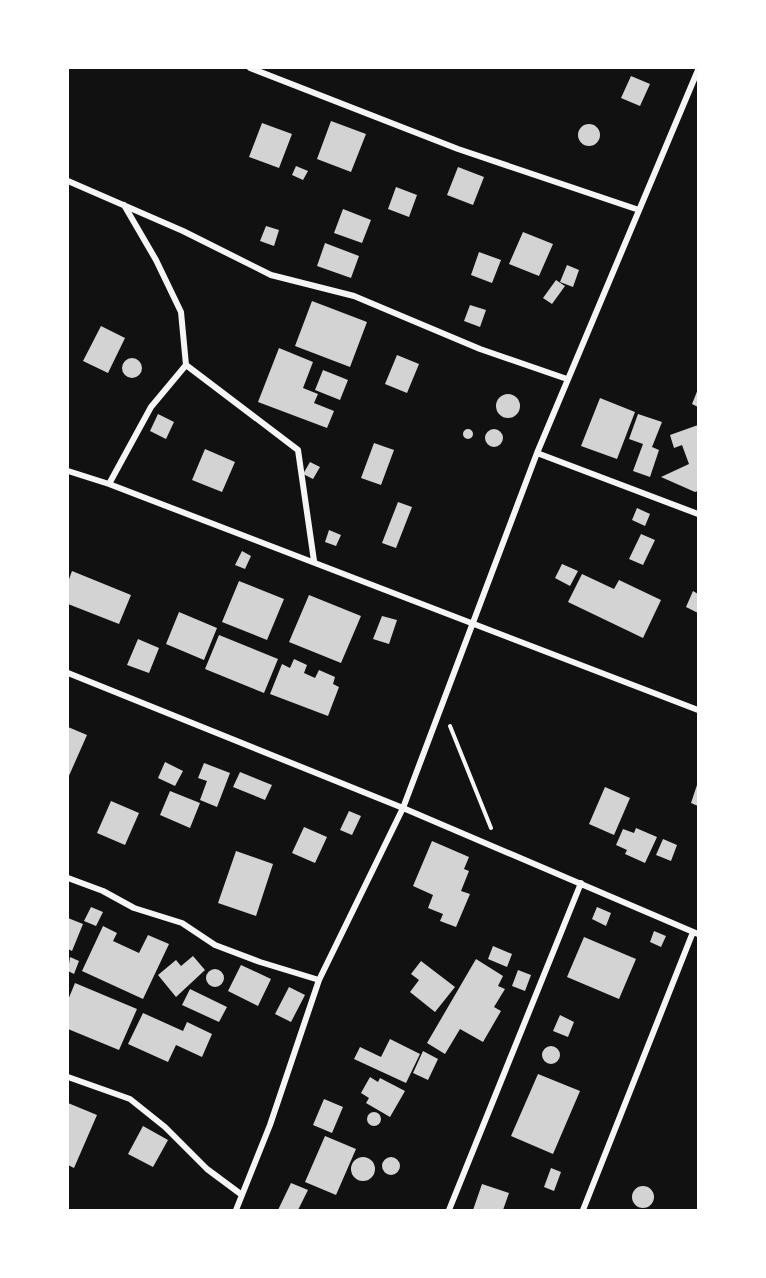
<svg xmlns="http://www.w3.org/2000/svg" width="766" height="1278" font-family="'Open Sans',sans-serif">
  <rect width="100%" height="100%" fill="#111"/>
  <path fill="#d3d3d3" d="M631,76L650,84L640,106L621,98Z
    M331,121L366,134L351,172L317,159Z
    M262,123L292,134L279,168L249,157Z
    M578 135a11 11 0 1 1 22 0a11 11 0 1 1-22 0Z
    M296,166L308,171L303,180L292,175Z
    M458,167L484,177L473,205L447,195Z
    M396,187L417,195L409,217L388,209Z
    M343,209L371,220L362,243L334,233Z
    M266,226L279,230L274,246L260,241Z
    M523,232L553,244L539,276L509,264Z
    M325,243L359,256L351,278L317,266Z
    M479,252L501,260L492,283L471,275Z
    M567,265L579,270L573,287L560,282Z
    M556,280L565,286L552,304L543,298Z
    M312,301L367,322L350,367L295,346Z
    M470,305L486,310L480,327L464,321Z
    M101,326L125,338L108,373L83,361Z
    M279,348L313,362L303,388L318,394L314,403L334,411L327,428L258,402Z
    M397,355L419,364L407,393L385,384Z
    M122 368a10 10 0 1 1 20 0a10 10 0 1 1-20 0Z
    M323,370L348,380L340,400L315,390Z
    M698,389V407L692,404Z
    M496 406a12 12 0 1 1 24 0a12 12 0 1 1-24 0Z
    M600,398L635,412L617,459L581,446Z
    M158,414L174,422L166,439L150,431Z
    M638,414L662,422L652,447L659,450L650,477L633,471L643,444L629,439Z
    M698,425V491L695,492L661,477L689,464L682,445L674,448L670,435Z
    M485 438a9 9 0 1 1 18 0a9 9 0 1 1-18 0Z
    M463 434a5 5 0 1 1 10 0a5 5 0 1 1-10 0Z
    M374,443L394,450L381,485L361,478Z
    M205,449L235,462L222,492L192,480Z
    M310,462L320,467L313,479L303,474Z
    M398,502L412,507L396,548L382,543Z
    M637,508L650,514L645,526L632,520Z
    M329,530L341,535L336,546L325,542Z
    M641,534L655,540L643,565L629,559Z
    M242,551L251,556L245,569L235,565Z
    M562,564L578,571L570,586L555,578Z
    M72,571L131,595L119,624L68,604V582Z
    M582,574L614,589L619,580L661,600L643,638L568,602Z
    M239,581L284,599L267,640L222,622Z
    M693,591L698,594V613L686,607Z
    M309,595L361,616L341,663L289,642Z
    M179,612L217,628L204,660L166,644Z
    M382,616L397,620L389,644L373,639Z
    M219,635L278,659L264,693L205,669Z
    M138,639L159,648L149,673L127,665Z
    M294,659L307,665L304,673L315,678L319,670L335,677L333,684L339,687L328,716L270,694L282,664L290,668Z
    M68,727L87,735L68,778Z
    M165,762L183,771L175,786L158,778Z
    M204,763L230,773L217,807L200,800L207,781L198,778Z
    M240,772L272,785L265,800L233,787Z
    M698,782V806L691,803Z
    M605,787L630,798L614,835L589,824Z
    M170,791L200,803L190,828L160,815Z
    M111,801L139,813L125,845L97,833Z
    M349,811L361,816L352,835L340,830Z
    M304,827L327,837L315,863L292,853Z
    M636,828L657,837L645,863L625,854L627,850L616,845L623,829L634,833Z
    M663,839L677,845L671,861L656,855Z
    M432,841L469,857L464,869L469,871L461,891L470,894L456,927L440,921L443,914L428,908L433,895L413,886Z
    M236,851L273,864L256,916L218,903Z
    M91,907L103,912L96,926L84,921Z
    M597,907L611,913L606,926L592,919Z
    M68,918L83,924L72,951L68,949Z
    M103,926L117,933L113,941L139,953L148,935L169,944L143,999L82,971Z
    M654,931L666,936L661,947L650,942Z
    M584,937L636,959L619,999L567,977Z
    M493,946L512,954L507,967L488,959Z
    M193,956L205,970L176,997L158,975L176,960L181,966Z
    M70,957L79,961L74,974L68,971Z
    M476,959L503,976L498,986L505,989L494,1007L501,1011L483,1042L460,1029L445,1054L427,1043Z
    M421,961L455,987L435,1012L410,992L419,980L411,974Z
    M241,965L271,979L258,1006L228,991Z
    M206 978a9 9 0 1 1 18 0a9 9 0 1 1-18 0Z
    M518,970L531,975L525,991L512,986Z
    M75,983L137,1009L119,1050L68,1029V1000Z
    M289,987L305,995L291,1022L275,1014Z
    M190,989L227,1007L219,1022L182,1005Z
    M143,1013L183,1031L187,1022L212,1034L202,1057L176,1045L168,1062L128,1044Z
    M560,1015L574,1022L568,1037L553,1031Z
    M390,1039L420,1054L406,1083L354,1059L360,1047L381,1057Z
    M542 1055a9 9 0 1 1 18 0a9 9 0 1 1-18 0Z
    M423,1051L438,1059L428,1080L413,1073Z
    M538,1074L580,1091L553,1154L511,1136Z
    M370,1077L378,1082L380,1078L405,1091L390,1117L366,1103L369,1098L361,1093Z
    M324,1099L343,1107L332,1133L313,1125Z
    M68,1103L97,1115L74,1168L68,1165Z
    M367 1119a7 7 0 1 1 14 0a7 7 0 1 1-14 0Z
    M143,1126L168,1140L153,1167L128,1154Z
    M325,1136L356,1149L336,1195L305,1182Z
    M351 1169a12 12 0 1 1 24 0a12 12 0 1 1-24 0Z
    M382 1166a9 9 0 1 1 18 0a9 9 0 1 1-18 0Z
    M551,1168L561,1172L554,1191L544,1187Z
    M291,1183L308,1190L298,1210H278Z
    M482,1184L509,1193L503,1210H473Z
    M632 1197a11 11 0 1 1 22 0a11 11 0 1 1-22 0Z"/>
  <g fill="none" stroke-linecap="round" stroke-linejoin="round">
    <path stroke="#f5f5f5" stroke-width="4" d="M450,726L491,828"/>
    <path stroke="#f5f5f5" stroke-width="6" d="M250,68L458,149L639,210
      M68,181L183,231L271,275L354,296L480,349L567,379
      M124,205L156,260L181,312L186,365L151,407L109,484L698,710
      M186,365L298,450L314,561
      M537,453L698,514
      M68,471L109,484
      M68,673L403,808L698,934
      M68,878L103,891L134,908L182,923L215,945L260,962L319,980
      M68,1077L130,1099L165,1127L207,1169L242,1195
      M236,1210L270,1125L319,980L403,808L537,453L698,70
      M449,1210L581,883
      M583,1210L693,932"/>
  </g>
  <rect width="766" height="1278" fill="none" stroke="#ffffff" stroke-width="138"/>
</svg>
